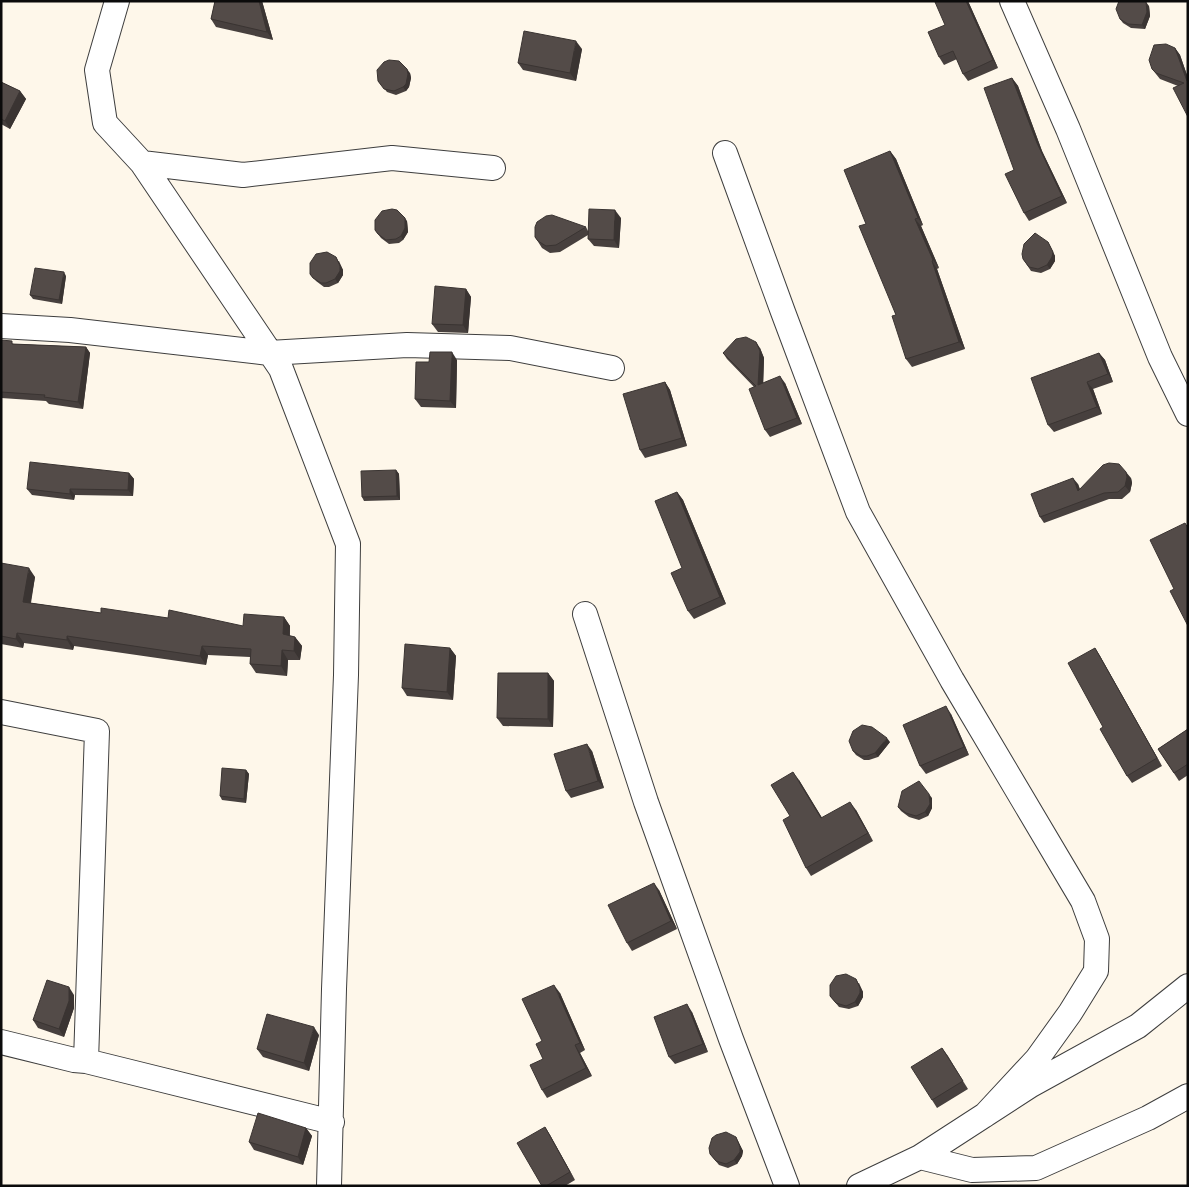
<svg xmlns="http://www.w3.org/2000/svg" width="1189" height="1187" font-family="Literata,serif">
  <rect width="100%" height="100%" fill="#fef7ea"/>
  <g fill="none" stroke-linecap="round" stroke-linejoin="round">
    <defs>
      <path id="street" d="M117,1L97,70L105,123L142,163L281,369L348,544L346,675L334,989L329,1186
        M1012,1L1068,129L1160,357L1188,414
        M725,153L783,312L858,512L952,680L1083,901L1097,939L1096,971L1070,1013L1037,1059L985,1115
        M142,163L243,175L392,158L493,168
        M1,326L70,330L269,353L407,345L510,348L612,368
        M585,614L646,802L731,1039L787,1186
        M1,712L97,731L86,1061L332,1122
        M1,1042L74,1060L86,1061
        M920,1157L972,1170L1036,1168L1148,1118L1188,1096
        M859,1186L920,1157L1031,1085L1138,1026L1188,986"/>
    </defs>
    <use href="#street" stroke="#3e3e3e" stroke-width="26"/>
    <use href="#street" stroke="#fff" stroke-width="24"/>
  </g>
  <path fill="#47403e" d="M215,1H262L273,40L216,27L211,19Z
    M968,1L998,68L968,81L963,74L957,59L944,65L939,57L945,25Z
    M1149,6L1150,16L1145,29L1131,28L1123,23L1120,19Z
    M1175,48L1180,55L1188,78V117L1178,86L1160,79L1152,69Z
    M582,49L576,81L523,70L518,63Z
    M410,73L411,78L409,87L406,91L396,95L387,92L378,81Z
    M1012,78L1018,86L1042,151L1067,203L1029,221L1024,213L1014,170Z
    M1,82L20,91L26,99L10,129L1,124Z
    M890,151L896,159L923,225L921,226L939,268L937,269L965,349L912,367L906,359L896,315L866,224Z
    M621,218L619,248L594,246L588,239V235L560,252L550,253L542,248L535,237L586,227L588,231Z
    M407,221L408,232L403,240L399,243L389,244L381,238L375,230Z
    M1048,242L1055,256V261L1050,269L1041,273L1031,271L1023,259Z
    M339,261L343,270V275L338,283L329,287H324L316,281L310,274Z
    M66,276L62,304L33,299L30,295Z
    M466,289L471,297L468,333L438,332L432,324Z
    M1,340L14,344L86,347L90,353L83,409L49,404L46,401L1,398Z
    M760,348L764,358L763,383H785L802,424L770,437L765,430L754,387L727,359L723,353Z
    M1099,353L1105,360L1113,382L1093,389L1102,414L1054,432L1048,425Z
    M457,360L456,408L421,407L415,399Z
    M665,382L670,390L687,446L645,458L640,450Z
    M396,470L399,474L400,500L364,501L362,497Z
    M129,473L134,479L133,496L75,495L74,500L32,495L27,489Z
    M1131,478L1132,483L1130,492L1122,499H1109L1044,523L1040,517L1078,484L1080,489Z
    M677,492L683,500L726,604L694,619L688,611Z
    M1,563L35,577L31,603L101,613L168,618L243,626L284,617L290,626V636L295,637L302,646L300,660H288L287,676L256,673L250,664V657L208,655L206,665L74,646L73,650L24,643L23,648L1,644Z
    M450,648L456,656L453,700L407,696L402,688Z
    M1095,648L1100,656L1162,766L1132,783L1127,776L1103,727Z
    M548,673L554,681L553,727L503,726L497,718Z
    M951,714L969,755L926,774L920,766Z
    M1188,729V775L1179,781L1158,749Z
    M890,742L878,757L869,760H864L856,755L853,751Z
    M592,751L604,788L571,798L566,791Z
    M246,770L249,774L246,803L222,800L220,796Z
    M799,780L822,818L856,810L873,841L811,876L806,868L790,816Z
    M932,798V808L928,816L919,820L909,817L901,811L898,807Z
    M659,890L677,929L632,951L627,943Z
    M859,983L863,992V997L858,1006L849,1009L839,1007L830,996Z
    M560,993L585,1050L580,1053L592,1076L547,1098L542,1090L543,1059L542,1041Z
    M74,995V1008L64,1037L38,1028L33,1020Z
    M692,1012L708,1052L675,1064L669,1057Z
    M319,1035L309,1071L263,1057L257,1049Z
    M942,1048L968,1089L937,1108L932,1100Z
    M545,1127L550,1135L575,1180L565,1186H542Z
    M306,1128L312,1136L303,1165L254,1150L249,1142Z
    M738,1141L743,1151L742,1156L737,1164L728,1168L719,1165L710,1154Z"/>
  <path fill="#3a3432" d="M259,1H262L273,40L267,32Z
    M966,1H968L998,68L993,60Z
    M1146,2L1149,6L1150,16L1145,29L1142,25Z
    M576,41L582,49L576,81L570,73Z
    M1175,48L1180,55L1188,78V83Z
    M407,69L410,73L411,78L409,87L406,91L403,87Z
    M1012,78L1018,86L1042,151L1067,203L1062,196L1037,143Z
    M20,91L26,99L10,129L5,121Z
    M890,151L896,159L923,225L918,218Z
    M615,210L621,218L619,248L614,240Z
    M405,218L407,221L408,232L403,240L401,236Z
    M915,219L921,226L939,268L933,260Z
    M1048,242L1055,256V261L1050,269L1047,265Z
    M336,257L343,270V275L338,283L335,279Z
    M932,261L937,269L965,349L959,342Z
    M64,272L66,276L62,304L59,300Z
    M466,289L471,297L468,333L463,325Z
    M756,342L760,348L764,358L763,391L758,385Z
    M86,347L90,353L83,409L78,402Z
    M452,352L457,360L456,408L450,401Z
    M1099,353L1105,360L1113,382L1108,374Z
    M780,376L785,383L802,424L797,418Z
    M665,382L670,390L687,446L682,438Z
    M1087,382L1093,389L1102,414L1097,407Z
    M396,470L399,474L400,500L397,496Z
    M1126,472L1131,478L1132,483L1130,492L1125,486Z
    M129,473L134,479L133,496L128,490Z
    M1073,478L1078,484L1082,497L1078,491Z
    M70,489L75,495L74,500L70,494Z
    M677,492L683,500L726,604L720,597Z
    M29,568L35,577L29,611L23,602Z
    M284,617L290,626L289,643L283,634Z
    M17,633L24,643L23,648L16,639Z
    M67,636L74,646L73,650L67,640Z
    M295,637L302,646L300,660L294,651Z
    M202,646L208,655L206,665L200,656Z
    M450,648L456,656L453,700L447,692Z
    M1095,648L1100,656L1162,766L1157,758Z
    M282,650L288,660L287,676L281,666Z
    M548,673L554,681L553,727L548,719Z
    M946,706L951,714L969,755L964,747Z
    M887,738L890,742L878,757L875,753Z
    M587,744L592,751L604,788L598,781Z
    M246,770L249,774L246,803L244,799Z
    M793,772L799,780L827,826L821,818Z
    M929,794L932,798V808L928,816L925,812Z
    M850,802L856,810L873,841L868,833Z
    M654,883L659,890L677,929L671,921Z
    M856,979L863,992V997L858,1006L855,1002Z
    M554,985L560,993L585,1050L580,1043Z
    M69,987L74,995V1008L64,1037L59,1029Z
    M687,1004L692,1012L708,1052L703,1044Z
    M314,1027L319,1035L309,1071L304,1063Z
    M575,1045L580,1053L592,1076L586,1068Z
    M942,1048L948,1056L968,1089L963,1081Z
    M545,1127L550,1135L575,1180L570,1172Z
    M306,1128L312,1136L303,1165L298,1157Z
    M736,1137L743,1151L742,1156L737,1164L734,1160Z"/>
  <path fill="#534b48" stroke="#3a3432" d="M215,1H259L267,32L211,19Z
    M937,1H966L993,60L963,74L953,51L939,57L928,32L945,25L935,2Z
    M1119,1H1145L1146,2L1147,12L1142,25L1128,24L1120,19L1116,9Z
    M524,31L576,41L570,73L518,63Z
    M1166,44L1175,48L1187,81H1188V117L1173,88L1184,83L1156,73L1152,69L1149,60L1154,45Z
    M389,60L399,61L407,69L408,74L406,84L403,87L394,91L384,89L378,81L377,70L384,62Z
    M1012,78L1037,143L1062,196L1024,213L1005,174L1014,170L984,88Z
    M1,82L20,91L5,121L1,119Z
    M890,151L918,218L915,219L933,260L932,261L959,342L906,359L892,316L896,315L859,226L866,224L844,170Z
    M392,209L397,210L405,218V228L401,236L396,239L386,240L378,234L375,230V220L382,211Z
    M589,209L615,210L614,240L588,239Z
    M552,215L586,227L556,245L546,246L538,241L535,237V227L537,222L546,216Z
    M1035,233L1048,242L1053,252L1052,257L1047,265L1038,269L1029,267L1023,259L1022,254L1024,244Z
    M327,252L336,257L340,266V271L335,279L326,283H321L313,278L310,274V263L316,254Z
    M35,268L64,272L59,300L30,295Z
    M435,286L466,289L463,325L432,324Z
    M746,337L756,342L760,351L758,385L780,376L797,418L765,430L749,389L756,386L723,353L736,339Z
    M1,340L12,341V344L86,347L78,402L44,397L45,395L1,392Z
    M430,352H452L450,401L415,399L416,362H429Z
    M1099,353L1108,374L1087,382L1097,407L1048,425L1031,378Z
    M665,382L682,438L640,450L623,394Z
    M30,462L129,473L128,490L70,489V494L27,489Z
    M1109,463L1119,464L1126,472L1127,477L1125,486L1118,492L1104,493L1040,517L1031,494L1073,478L1078,491L1103,465Z
    M396,470L397,496L362,497L361,471Z
    M677,492L720,597L688,611L671,573L682,568L655,501Z
    M1185,523L1188,528V626L1170,591L1174,589L1150,540Z
    M1,563L29,568L23,602L101,613V608L168,618L169,610L243,626L244,614L284,617L283,634L295,637L294,651L282,650L281,666L250,664L251,649L202,646L200,656L67,636V640L17,633L16,639L1,636Z
    M405,644L450,648L447,692L402,688Z
    M1095,648L1157,758L1127,776L1100,729L1103,727L1068,663Z
    M498,673H548V719L497,718Z
    M946,706L964,747L920,766L903,725Z
    M862,725L872,727L887,738L875,753L867,756H861L853,751L849,741L853,731Z
    M1188,729V764L1174,773L1158,749Z
    M587,744L598,781L566,791L554,754Z
    M222,768L246,770L244,799L220,796Z
    M793,772L821,818L850,802L868,833L806,868L783,820L790,816L771,785Z
    M919,781L929,794L930,804L925,812L916,816L906,813L898,807L902,791Z
    M654,883L671,921L627,943L608,905Z
    M846,974L856,979L860,988V993L855,1002L846,1006L836,1003L830,996V985L836,976Z
    M47,980L69,987V1001L59,1029L33,1020Z
    M554,985L580,1043L575,1045L586,1068L542,1090L530,1065L543,1059L536,1044L542,1041L522,999Z
    M687,1004L703,1044L669,1057L654,1017Z
    M267,1014L314,1027L304,1063L257,1049Z
    M942,1048L963,1081L932,1100L911,1067Z
    M258,1113L306,1128L298,1157L249,1142Z
    M545,1127L570,1172L546,1186H542L517,1143Z
    M726,1132L736,1137L740,1147V1152L734,1160L726,1164L716,1161L710,1154L709,1148L712,1138L716,1135Z"/>
  <rect width="1189" height="1187" fill="none" stroke="#0b0b0b" stroke-width="5"/>
</svg>
